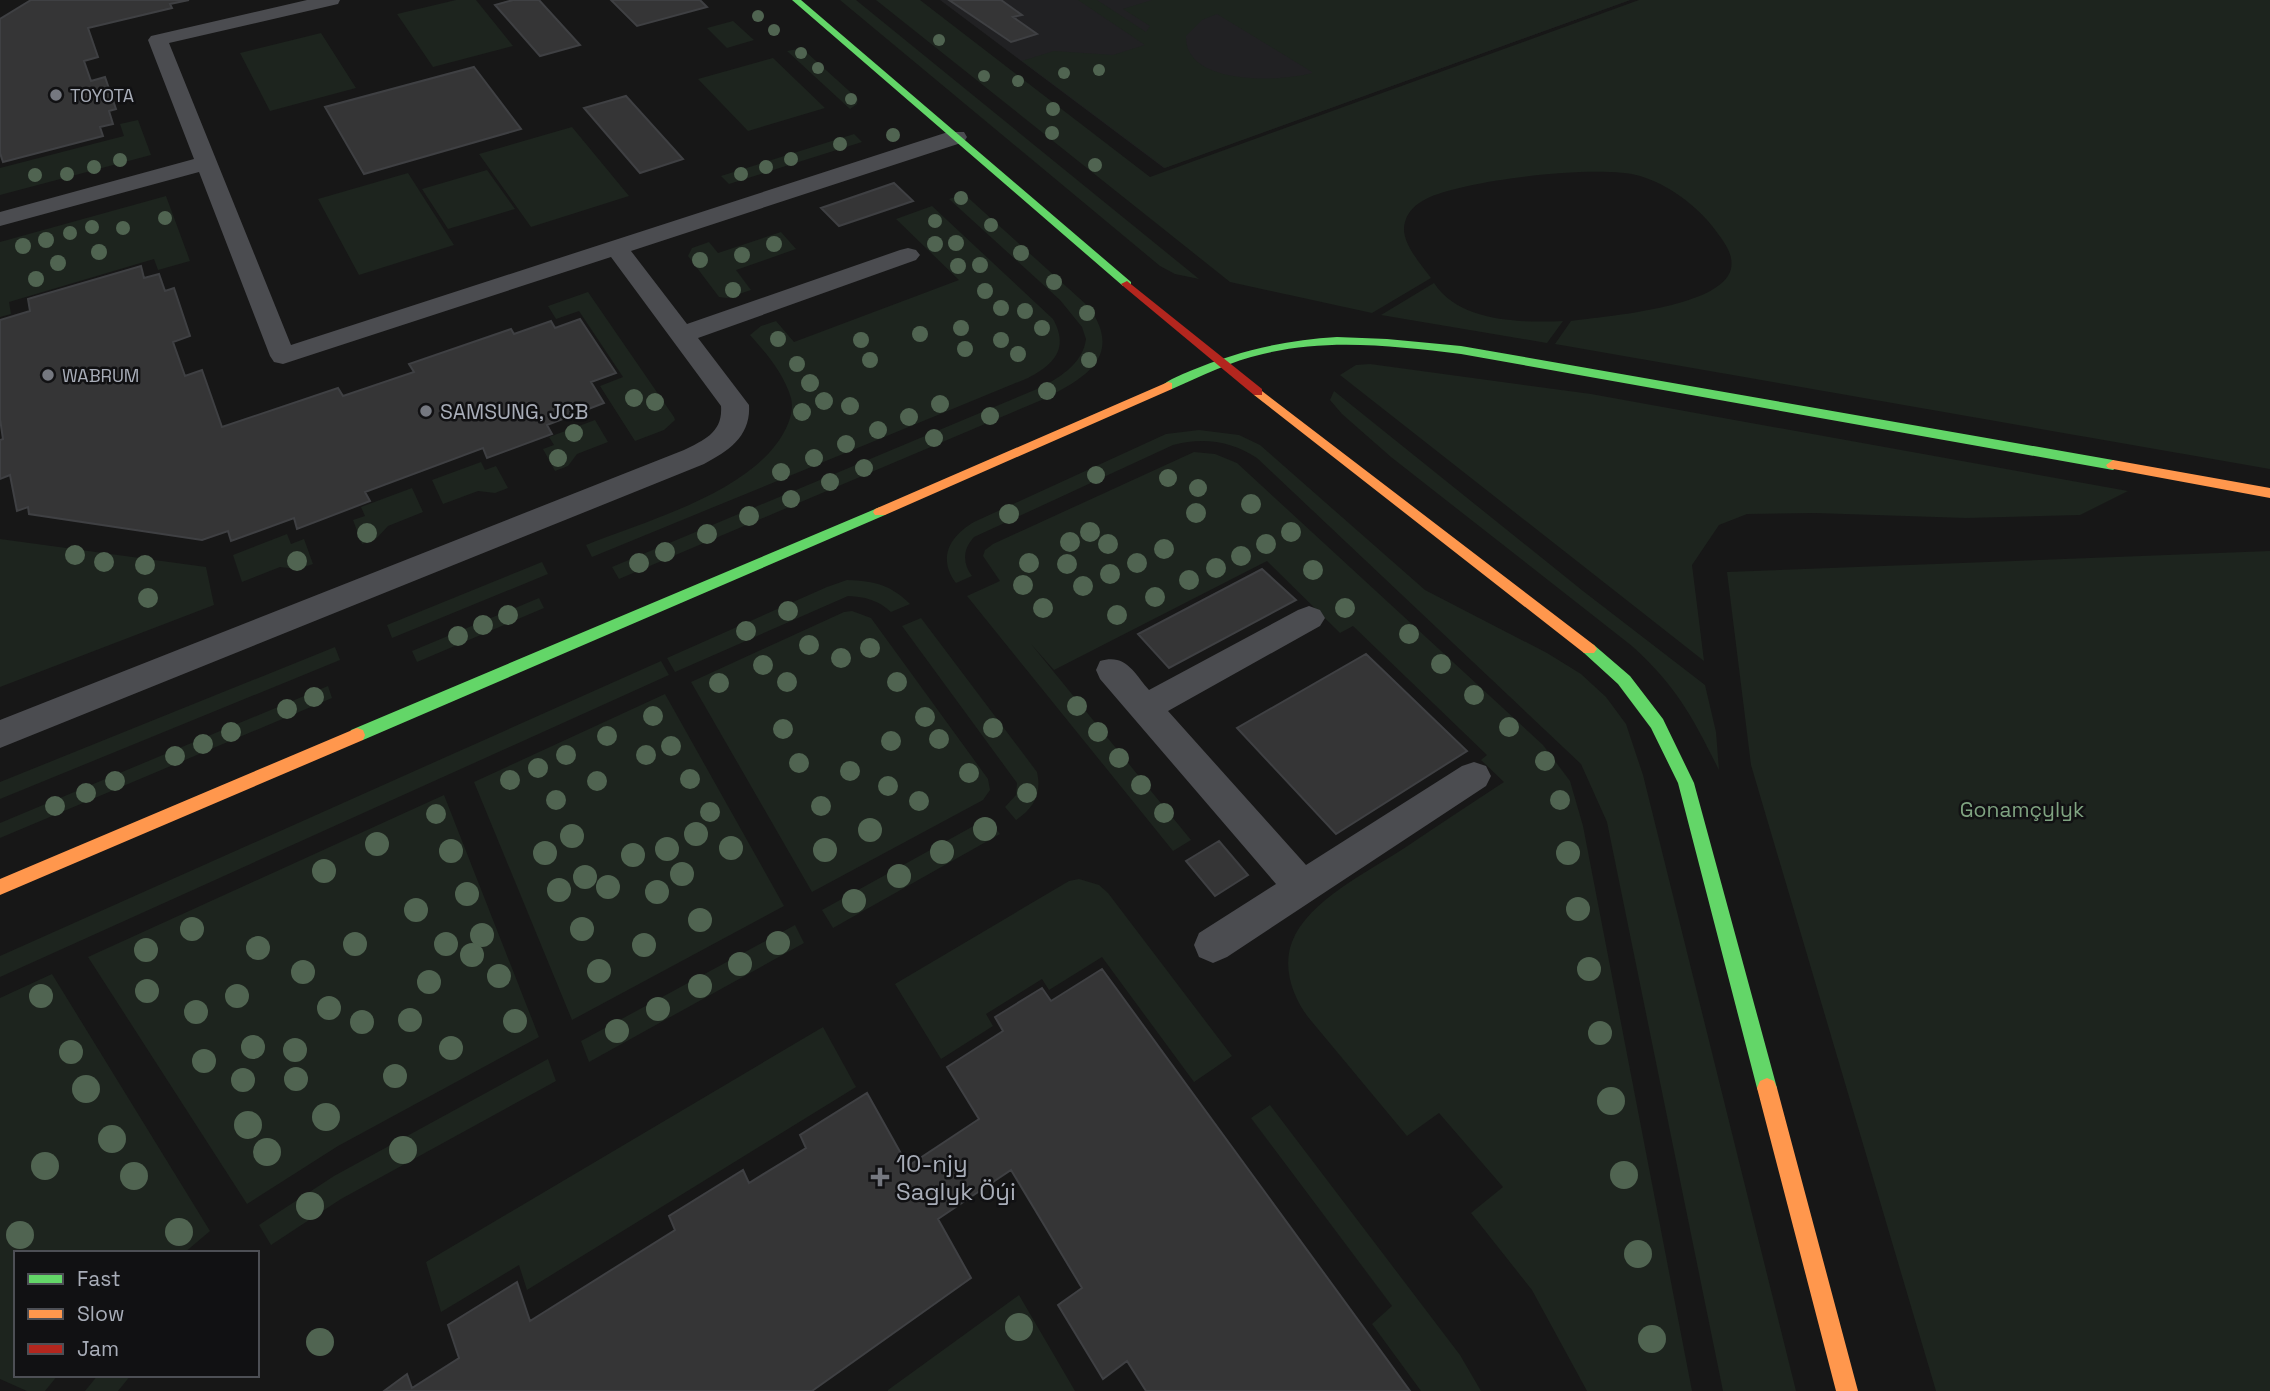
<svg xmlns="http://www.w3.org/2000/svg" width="2270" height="1391" font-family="'Space Grotesk',sans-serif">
  <rect width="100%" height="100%" fill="#171717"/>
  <path fill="#212123" d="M940,0H1630L1164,168Z"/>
  <path fill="#1d241e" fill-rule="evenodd" d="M456,0H476L513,46L433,67L397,14Z
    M840,0H856L1199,279L1175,274L1160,266Z
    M876,0H920L1150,177L1639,0H2270V469L1555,344L1571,321C1605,316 1721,308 1731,269C1734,254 1724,242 1716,231C1699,207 1668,184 1640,176C1600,164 1463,180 1426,199C1416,204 1408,211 1405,222C1399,241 1421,264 1431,278L1372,313L1230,282Z
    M1078,0H1097L1146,32L1150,26L1123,9L1152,0H1630L1165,168L1022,61L1054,51L1113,55L1145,45ZM1217,14L1312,72V73C1281,82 1184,86 1186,36L1202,20Z
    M733,21L754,40L727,48L707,28Z
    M321,33L356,88L270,111L240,53Z
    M798,49L805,51L858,99L857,104L850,109L787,51Z
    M773,58L825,108L748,131L698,79Z
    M138,120L151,155L0,195V168L124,136L120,124Z
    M572,127L629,196L531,227L479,154Z
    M854,134L862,142L729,184L721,176Z
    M487,170L515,209L448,229L422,189Z
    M408,173L454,245L359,275L318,199Z
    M964,194L1089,307C1123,356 1087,377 1044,399L619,579L612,567L1037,389C1058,379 1083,364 1086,339L1082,327L1060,300L949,199Z
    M166,196L190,261L158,270L154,259L9,302L11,314L0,317V242Z
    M932,206L1053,319C1069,348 1055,364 1028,378L592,557L586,545C648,520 749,493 783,434C789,423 794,411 791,398C784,374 766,353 750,335L761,326L776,321L794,342L959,280L896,219Z
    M781,232L796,249L736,270L751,290L727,298L719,297L688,256L692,248L709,242L718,253Z
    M1434,283C1459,322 1521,323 1563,321L1547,343L1381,315Z
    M588,292L674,417L675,420L664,430L635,441L600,386L623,377L579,311L556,319L548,306Z
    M1370,364L1591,394L2128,491L2080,515L1966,518L1815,513L1747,514L1719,525L1692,565L1704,661L1340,375L1356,365Z
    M1334,391L1583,591L1705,685L1716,732L1719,770C1692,716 1677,687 1632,646L1391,457L1342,414L1330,400Z
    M595,420L608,442L577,454L568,466L555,471L543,449L554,445L549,437Z
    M1199,430L1239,435L1260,445L1425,590L1547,653L1581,674L1606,697L1626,724L1643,775L1796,1391H1723L1607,822L1581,764L1257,458C1231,441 1203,437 1173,445L974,537C963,549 962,563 972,576L956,583C937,558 950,536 974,522L1166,434Z
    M1194,452L1215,454L1237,463L1543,745L1570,781L1583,826L1692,1391H1587L1532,1290L1471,1213L1503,1187L1439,1113L1407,1136L1308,1017C1293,997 1282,968 1292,942C1308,900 1370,871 1406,847C1438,825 1471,804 1504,782L1481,760L1487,755L1353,626L1340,633L1267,561L1054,670L1031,644L1191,840L1173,851L967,596L1000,581L983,556L985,550L993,544Z
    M481,462L485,470L496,466L508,488L495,493L478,491L443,504L432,480Z
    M412,488L423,512L388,526L376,539L362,544L353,520L365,516L361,507Z
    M287,534L291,544L304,539L313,564L298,569L280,567L242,582L233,555Z
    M0,539L206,567L214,605L0,687Z
    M2270,551V1391H1936L1751,765L1727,572Z
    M542,562L548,574L392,638L387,625Z
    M847,580C875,581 891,585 910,604L891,612C878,600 866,597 848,596L675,672L667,658L827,587Z
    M539,598L544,608L417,662L412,651Z
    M852,611L871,618L988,779L990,790L983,800L812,892L691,682L844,612Z
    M921,618L1037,772C1042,794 1034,808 1016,820L1005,807L1016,795L1017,783L902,626Z
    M335,647L340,660L0,799V782Z
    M661,661L669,675L0,977V956Z
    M328,686L332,698L0,838V823Z
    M665,694L784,906L572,1020L474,782Z
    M444,795L539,1037L338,1146L247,1204L88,957Z
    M988,818L1000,834L833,928L822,910Z
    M1079,879L1099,885L1108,893L1232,1056L1194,1082L1102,957L1049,990L1042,979L986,1014L993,1026L941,1059L895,984L1069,881Z
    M795,925L804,943L589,1062L581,1041Z
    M52,974L210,1231L184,1253H16V1375H58L45,1391H27L0,1379V998Z
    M823,1027L856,1087L527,1290L519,1265L441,1312L426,1262Z
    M548,1059L556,1081L341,1199L271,1245L259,1225L334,1176Z
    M1270,1105L1460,1355L1481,1391H1421L1372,1324L1392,1306L1251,1118Z
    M1019,1295L1075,1391H888V1390Z
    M98,1375H131L118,1391H85Z"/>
  <path fill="#353536" stroke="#3f4043" stroke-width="2" d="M31,0H189L170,4L172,8L88,28L98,57L84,61L91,81L105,77L116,109L109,111L113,124L100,127L103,136L3,162L0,153V19Z
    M513,0H539L580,45L540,56L495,5Z
    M611,0H700L707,7L637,26Z
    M949,0H1001L1022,15L1013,17L1037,34L1011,42Z
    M474,67L521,129L364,174L325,107Z
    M626,96L683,159L640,173L584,108Z
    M894,183L913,201L839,226L821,208Z
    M141,266L144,278L159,274L165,291L174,288L190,336L173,342L185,376L202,370L222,427L338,388L343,396L414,372L409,364L511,329L514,334L551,321L555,328L580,319L616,373L591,382L604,403L547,425L552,434L487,458L483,448L365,492L370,501L297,529L294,518L231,541L228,531L202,540L29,514L28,507L17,511L10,475L0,479V440L3,439L0,419V320L30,311L28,299Z
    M1262,569L1296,600L1169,668L1138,634Z
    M1366,654L1467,751L1336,834L1237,728Z
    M1219,841L1248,875L1215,896L1186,861Z
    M1102,969L1410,1391H1146L1127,1361L1103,1379L1058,1305L1082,1288L1011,1170L938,1219L971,1278L812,1391H384L407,1374L412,1388L459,1358L448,1325L517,1282L530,1321L675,1230L669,1216L743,1170L749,1183L806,1148L800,1135L867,1093L908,1166L979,1119L947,1067L1003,1031L995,1017L1042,988L1051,1001Z"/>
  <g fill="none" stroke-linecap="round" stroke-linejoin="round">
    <path fill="#4b4c50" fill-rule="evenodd" d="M307,0H340L338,4L169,43L291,345L948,132H964L967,137L964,142L631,251L687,324L900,250L908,248L916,250L920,255L916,260L698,338L749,405C751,436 729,451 704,464L0,748V720L684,450C705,440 723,432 721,406L611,257L283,364L274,362L270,356L199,172L0,226V212L194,159L148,40L151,36Z
      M1309,606L1320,610L1325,618L1320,626L1168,711L1306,865L1462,766L1474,762L1486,766L1491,776L1486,786L1227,957L1213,963L1199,957L1194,945L1199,933L1276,884L1100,679L1096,670L1100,661C1126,653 1134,673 1149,690L1298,610Z"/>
    <path fill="#63d668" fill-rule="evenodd" d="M792,0H801L1131,282V286H1123Z
      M1337,337L1387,339L1461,346L2113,460L2120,465L2113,470L1461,354C1395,346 1328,338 1263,354C1231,361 1202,376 1172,389H1164L1162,386C1169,379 1181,375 1190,371C1238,351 1285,340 1337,337Z
      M880,507L885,509L887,512L885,515L363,740H351L349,735L351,730Z
      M1589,643L1594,645L1630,676L1663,719L1694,783L1777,1088L1774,1095L1767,1098L1760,1095L1757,1088L1678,783L1651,728L1618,684L1584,653L1581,649Z"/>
    <path fill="#ff974d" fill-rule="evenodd" d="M1168,382L1172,383V389L885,515H875L873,512L875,509Z
      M1258,388L1594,645L1597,649L1594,653H1584L1254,395V389Z
      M2113,460L2270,488V498L2108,468L2106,465Z
      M357,728L363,730L365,735L363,740L0,895V879Z
      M1767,1078L1774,1081L1777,1088L1858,1391H1836L1757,1088L1760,1081Z"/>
    <path fill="#b3261e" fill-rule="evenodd" d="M1127,281L1262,389V395H1254L1123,286L1121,284Z"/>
  </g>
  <g fill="#506451">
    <circle cx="758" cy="16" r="6"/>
    <circle cx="774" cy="30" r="6"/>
    <circle cx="939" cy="40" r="6"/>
    <circle cx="801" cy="53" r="6"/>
    <circle cx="818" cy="68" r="6"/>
    <circle cx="1099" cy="70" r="6"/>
    <circle cx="1064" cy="73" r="6"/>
    <circle cx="984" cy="76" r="6"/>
    <circle cx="1018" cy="81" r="6"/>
    <circle cx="851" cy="99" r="6"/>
    <circle cx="1053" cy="109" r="7"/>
    <circle cx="1052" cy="133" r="7"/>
    <circle cx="893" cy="135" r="7"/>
    <circle cx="840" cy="144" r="7"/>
    <circle cx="791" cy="159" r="7"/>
    <circle cx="120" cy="160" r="7"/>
    <circle cx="1095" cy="165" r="7"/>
    <circle cx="94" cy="167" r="7"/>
    <circle cx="766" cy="167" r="7"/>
    <circle cx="67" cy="174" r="7"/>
    <circle cx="741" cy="174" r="7"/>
    <circle cx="35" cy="175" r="7"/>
    <circle cx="961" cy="198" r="7"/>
    <circle cx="165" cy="218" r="7"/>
    <circle cx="935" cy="221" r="7"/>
    <circle cx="991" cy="225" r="7"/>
    <circle cx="92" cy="227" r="7"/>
    <circle cx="123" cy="228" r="7"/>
    <circle cx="70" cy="233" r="7"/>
    <circle cx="46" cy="240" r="8"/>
    <circle cx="956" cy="243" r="8"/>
    <circle cx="774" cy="244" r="8"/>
    <circle cx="935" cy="244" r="8"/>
    <circle cx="23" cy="246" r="8"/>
    <circle cx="99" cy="252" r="8"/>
    <circle cx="1021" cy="253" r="8"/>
    <circle cx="742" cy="255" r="8"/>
    <circle cx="700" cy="260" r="8"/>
    <circle cx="58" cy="263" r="8"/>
    <circle cx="980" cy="265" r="8"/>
    <circle cx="958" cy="266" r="8"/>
    <circle cx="36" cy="279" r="8"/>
    <circle cx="1054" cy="282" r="8"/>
    <circle cx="733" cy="290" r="8"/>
    <circle cx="985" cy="291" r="8"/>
    <circle cx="1001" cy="308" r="8"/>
    <circle cx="1025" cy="311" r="8"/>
    <circle cx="1087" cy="313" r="8"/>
    <circle cx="961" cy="328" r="8"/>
    <circle cx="1042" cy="328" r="8"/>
    <circle cx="920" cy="334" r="8"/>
    <circle cx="778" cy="339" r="8"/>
    <circle cx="861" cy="340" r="8"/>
    <circle cx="1001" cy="340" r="8"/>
    <circle cx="965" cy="349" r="8"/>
    <circle cx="1018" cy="354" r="8"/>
    <circle cx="870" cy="360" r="8"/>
    <circle cx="1089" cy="360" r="8"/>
    <circle cx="797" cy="364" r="8"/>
    <circle cx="810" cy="383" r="9"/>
    <circle cx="1047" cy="391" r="9"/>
    <circle cx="634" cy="398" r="9"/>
    <circle cx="824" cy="401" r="9"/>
    <circle cx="655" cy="402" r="9"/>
    <circle cx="940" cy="404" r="9"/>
    <circle cx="850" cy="406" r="9"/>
    <circle cx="802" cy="412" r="9"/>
    <circle cx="990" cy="416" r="9"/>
    <circle cx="909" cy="417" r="9"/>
    <circle cx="878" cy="430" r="9"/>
    <circle cx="574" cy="433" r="9"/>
    <circle cx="934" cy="438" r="9"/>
    <circle cx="846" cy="444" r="9"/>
    <circle cx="558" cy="458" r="9"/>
    <circle cx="814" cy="458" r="9"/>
    <circle cx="864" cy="468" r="9"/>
    <circle cx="781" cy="472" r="9"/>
    <circle cx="1096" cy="475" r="9"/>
    <circle cx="1168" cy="478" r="9"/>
    <circle cx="830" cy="482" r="9"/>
    <circle cx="1198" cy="488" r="9"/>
    <circle cx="791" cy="499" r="9"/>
    <circle cx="1251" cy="504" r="10"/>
    <circle cx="1196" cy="513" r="10"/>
    <circle cx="1009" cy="514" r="10"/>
    <circle cx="749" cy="516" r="10"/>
    <circle cx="1090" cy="532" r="10"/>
    <circle cx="1291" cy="532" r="10"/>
    <circle cx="367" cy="533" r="10"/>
    <circle cx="707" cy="534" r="10"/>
    <circle cx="1070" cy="542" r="10"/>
    <circle cx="1108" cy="544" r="10"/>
    <circle cx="1266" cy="544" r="10"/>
    <circle cx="1164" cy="549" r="10"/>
    <circle cx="665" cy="552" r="10"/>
    <circle cx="75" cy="555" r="10"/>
    <circle cx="1241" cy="556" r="10"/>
    <circle cx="297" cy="561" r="10"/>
    <circle cx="104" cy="562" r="10"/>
    <circle cx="639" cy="563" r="10"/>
    <circle cx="1029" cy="563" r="10"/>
    <circle cx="1137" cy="563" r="10"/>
    <circle cx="1067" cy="564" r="10"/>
    <circle cx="145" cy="565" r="10"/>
    <circle cx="1216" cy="568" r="10"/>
    <circle cx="1313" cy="570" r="10"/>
    <circle cx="1110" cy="574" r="10"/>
    <circle cx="1189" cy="580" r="10"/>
    <circle cx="1023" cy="585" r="10"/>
    <circle cx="1083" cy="586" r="10"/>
    <circle cx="1155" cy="597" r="10"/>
    <circle cx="148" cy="598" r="10"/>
    <circle cx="1043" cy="608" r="10"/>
    <circle cx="1345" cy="608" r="10"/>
    <circle cx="788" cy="611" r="10"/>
    <circle cx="508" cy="615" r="10"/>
    <circle cx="1117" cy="615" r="10"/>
    <circle cx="483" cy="625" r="10"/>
    <circle cx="746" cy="631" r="10"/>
    <circle cx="1409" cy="634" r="10"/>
    <circle cx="458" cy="636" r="10"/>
    <circle cx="809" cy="645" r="10"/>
    <circle cx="870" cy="648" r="10"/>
    <circle cx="841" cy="658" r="10"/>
    <circle cx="1441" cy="664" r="10"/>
    <circle cx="763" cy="665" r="10"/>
    <circle cx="787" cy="682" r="10"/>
    <circle cx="897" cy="682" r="10"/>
    <circle cx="719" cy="683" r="10"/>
    <circle cx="1474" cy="695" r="10"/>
    <circle cx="314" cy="697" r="10"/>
    <circle cx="1077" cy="706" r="10"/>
    <circle cx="287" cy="709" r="10"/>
    <circle cx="653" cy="716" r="10"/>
    <circle cx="925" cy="717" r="10"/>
    <circle cx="1509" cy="727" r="10"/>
    <circle cx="993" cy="728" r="10"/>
    <circle cx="783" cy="729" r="10"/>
    <circle cx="231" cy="732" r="10"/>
    <circle cx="1098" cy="732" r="10"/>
    <circle cx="607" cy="736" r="10"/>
    <circle cx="939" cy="739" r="10"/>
    <circle cx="891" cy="741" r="10"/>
    <circle cx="203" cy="744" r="10"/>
    <circle cx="671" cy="746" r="10"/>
    <circle cx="566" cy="755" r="10"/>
    <circle cx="646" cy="755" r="10"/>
    <circle cx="175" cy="756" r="10"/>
    <circle cx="1119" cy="758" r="10"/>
    <circle cx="1545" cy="761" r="10"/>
    <circle cx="799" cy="763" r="10"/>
    <circle cx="538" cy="768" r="10"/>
    <circle cx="850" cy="771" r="10"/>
    <circle cx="969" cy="773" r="10"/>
    <circle cx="690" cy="779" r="10"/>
    <circle cx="510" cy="780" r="10"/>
    <circle cx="115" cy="781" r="10"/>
    <circle cx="597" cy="781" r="10"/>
    <circle cx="1141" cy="785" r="10"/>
    <circle cx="888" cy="786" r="10"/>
    <circle cx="86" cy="793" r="10"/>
    <circle cx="1027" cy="793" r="10"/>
    <circle cx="556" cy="800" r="10"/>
    <circle cx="1560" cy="800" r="10"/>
    <circle cx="919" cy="801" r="10"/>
    <circle cx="55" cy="806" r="10"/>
    <circle cx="821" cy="806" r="10"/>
    <circle cx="710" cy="812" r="10"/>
    <circle cx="1164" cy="813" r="10"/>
    <circle cx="436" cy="814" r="10"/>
    <circle cx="985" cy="829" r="12"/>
    <circle cx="870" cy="830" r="12"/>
    <circle cx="696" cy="834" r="12"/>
    <circle cx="572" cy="836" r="12"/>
    <circle cx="377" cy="844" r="12"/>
    <circle cx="731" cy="848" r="12"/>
    <circle cx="667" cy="849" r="12"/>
    <circle cx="825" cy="850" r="12"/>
    <circle cx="451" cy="851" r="12"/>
    <circle cx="942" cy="852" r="12"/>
    <circle cx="545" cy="853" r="12"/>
    <circle cx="1568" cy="853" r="12"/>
    <circle cx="633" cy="855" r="12"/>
    <circle cx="324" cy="871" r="12"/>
    <circle cx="682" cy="874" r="12"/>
    <circle cx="899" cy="876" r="12"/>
    <circle cx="585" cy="877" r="12"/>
    <circle cx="608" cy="887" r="12"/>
    <circle cx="559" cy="890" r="12"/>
    <circle cx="657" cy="892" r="12"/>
    <circle cx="467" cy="894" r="12"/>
    <circle cx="854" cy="901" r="12"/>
    <circle cx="1578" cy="909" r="12"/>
    <circle cx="416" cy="910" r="12"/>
    <circle cx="700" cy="920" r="12"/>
    <circle cx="192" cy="929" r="12"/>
    <circle cx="582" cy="929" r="12"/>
    <circle cx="482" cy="935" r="12"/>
    <circle cx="778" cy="943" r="12"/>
    <circle cx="355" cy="944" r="12"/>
    <circle cx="446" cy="944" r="12"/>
    <circle cx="644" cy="945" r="12"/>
    <circle cx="258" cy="948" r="12"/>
    <circle cx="146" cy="950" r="12"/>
    <circle cx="472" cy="955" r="12"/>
    <circle cx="740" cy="964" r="12"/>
    <circle cx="1589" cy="969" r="12"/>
    <circle cx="599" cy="971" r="12"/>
    <circle cx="303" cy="972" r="12"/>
    <circle cx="499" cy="976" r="12"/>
    <circle cx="429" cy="982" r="12"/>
    <circle cx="700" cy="986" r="12"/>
    <circle cx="147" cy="991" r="12"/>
    <circle cx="41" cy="996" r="12"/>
    <circle cx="237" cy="996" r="12"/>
    <circle cx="329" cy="1008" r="12"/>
    <circle cx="658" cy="1009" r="12"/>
    <circle cx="196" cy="1012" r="12"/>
    <circle cx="410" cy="1020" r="12"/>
    <circle cx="515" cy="1021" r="12"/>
    <circle cx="362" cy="1022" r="12"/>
    <circle cx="617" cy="1031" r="12"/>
    <circle cx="1600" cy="1033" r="12"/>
    <circle cx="253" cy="1047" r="12"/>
    <circle cx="451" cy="1048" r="12"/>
    <circle cx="295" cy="1050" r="12"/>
    <circle cx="71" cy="1052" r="12"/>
    <circle cx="204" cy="1061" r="12"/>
    <circle cx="395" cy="1076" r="12"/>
    <circle cx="296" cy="1079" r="12"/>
    <circle cx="243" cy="1080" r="12"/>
    <circle cx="86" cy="1089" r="14"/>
    <circle cx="1611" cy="1101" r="14"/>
    <circle cx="326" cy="1117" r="14"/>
    <circle cx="248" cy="1125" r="14"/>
    <circle cx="112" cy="1139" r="14"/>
    <circle cx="403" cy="1150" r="14"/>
    <circle cx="267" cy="1152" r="14"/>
    <circle cx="45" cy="1166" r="14"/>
    <circle cx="1624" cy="1175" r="14"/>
    <circle cx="134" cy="1176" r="14"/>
    <circle cx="310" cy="1206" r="14"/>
    <circle cx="179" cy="1232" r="14"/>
    <circle cx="20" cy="1235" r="14"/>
    <circle cx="1638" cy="1254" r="14"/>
    <circle cx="1019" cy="1327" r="14"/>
    <circle cx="1652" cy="1339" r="14"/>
    <circle cx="320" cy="1342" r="14"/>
  </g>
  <g fill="#757880" stroke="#111113" stroke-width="2.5">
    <circle cx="56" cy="95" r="7"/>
    <circle cx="48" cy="375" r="7"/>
    <circle cx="426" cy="411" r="7"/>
    <path d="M876.5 1166.5h7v7h7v7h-7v7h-7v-7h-7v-7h7z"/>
  </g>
  <g text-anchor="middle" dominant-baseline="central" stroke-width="5" stroke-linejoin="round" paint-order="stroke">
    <g font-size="18" fill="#a8adb8" stroke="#111113" text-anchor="start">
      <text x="70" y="95">TOYOTA</text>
      <text x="62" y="375">WABRUM</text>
    </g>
    <g font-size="21" fill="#a8adb8" stroke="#111113" text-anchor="start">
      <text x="440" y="411">SAMSUNG, JCB</text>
    </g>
    <g font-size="21" fill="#7fa381" stroke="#111113">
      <text x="2022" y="809">Gonamçylyk</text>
    </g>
    <g font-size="24" fill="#a8adb8" stroke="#111113" text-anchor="start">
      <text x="896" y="1163">10-njy<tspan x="896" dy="28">Saglyk Öýi</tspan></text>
    </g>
  </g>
  <rect x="14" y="1251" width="245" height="126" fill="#111113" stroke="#4d4f55" stroke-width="2"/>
  <rect x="28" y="1274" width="35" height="10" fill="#63d668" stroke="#4d4f55" stroke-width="2"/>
  <text x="77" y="1286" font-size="21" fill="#a8adb8">Fast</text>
  <rect x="28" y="1309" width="35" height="10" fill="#ff974d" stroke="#4d4f55" stroke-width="2"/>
  <text x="77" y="1321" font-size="21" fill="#a8adb8">Slow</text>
  <rect x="28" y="1344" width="35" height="10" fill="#b3261e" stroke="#4d4f55" stroke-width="2"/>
  <text x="77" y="1356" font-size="21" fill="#a8adb8">Jam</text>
</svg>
